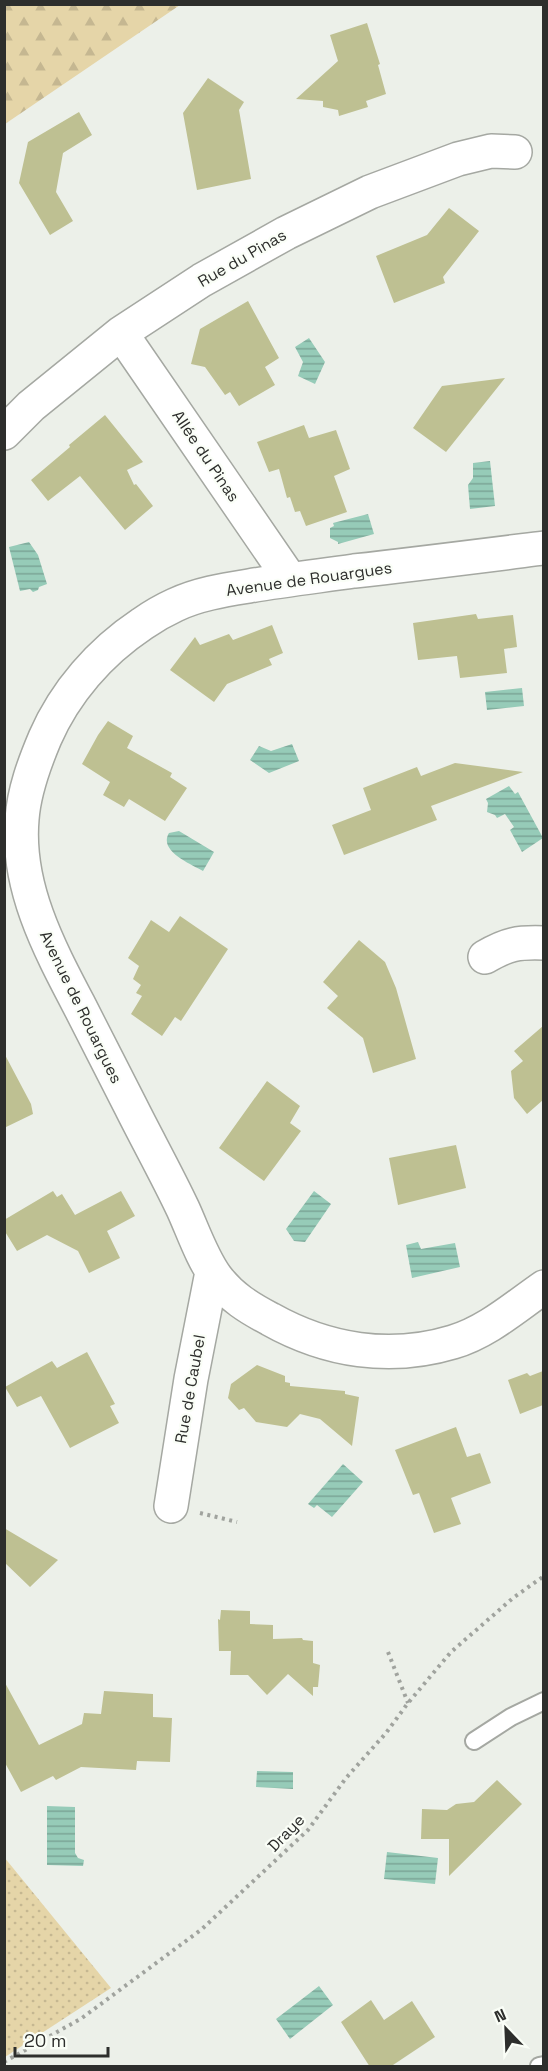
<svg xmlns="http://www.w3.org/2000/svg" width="548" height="2071" font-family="'Space Grotesk',sans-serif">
  <defs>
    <pattern id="grass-dots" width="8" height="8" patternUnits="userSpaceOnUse" patternTransform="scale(1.5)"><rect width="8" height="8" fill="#e5d5a8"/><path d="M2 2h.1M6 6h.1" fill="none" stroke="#c5b791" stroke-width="1.8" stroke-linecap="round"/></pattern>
    <pattern id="forest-firs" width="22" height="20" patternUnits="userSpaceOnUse" patternTransform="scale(1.5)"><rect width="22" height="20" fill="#e5d5a8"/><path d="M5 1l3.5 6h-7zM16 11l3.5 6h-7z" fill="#c5b791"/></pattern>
    <pattern id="water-rules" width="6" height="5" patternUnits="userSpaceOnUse" patternTransform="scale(1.5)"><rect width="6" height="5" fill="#96cbb8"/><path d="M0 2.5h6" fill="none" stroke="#7ba596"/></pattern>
  </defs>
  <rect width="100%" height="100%" fill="#ecf0e9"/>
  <path fill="url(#grass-dots)" d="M4,1857L111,1988L5,2057H4Z"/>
  <path fill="url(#forest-firs)" d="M5,4H180V5L5,124Z"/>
  <path fill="url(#water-rules)" d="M309,338L325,362L315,384L298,376L303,362L295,347Z
    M490,461L495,506L470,509L468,485L473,478V463Z
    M368,514L374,534L338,544V542L330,538V528L334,526L333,523Z
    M29,542L38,555L47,584L39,587L38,590L33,592L30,589L20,591L9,547Z
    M522,688L524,706L487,710L485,692Z
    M292,744L299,761L269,773L250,760L259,746L271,751Z
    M509,786L515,794L518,792L543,838L522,852L510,830L514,827L505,814L497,818L495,815L487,812L488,803L486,799Z
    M179,831L214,852L203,871C191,864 158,851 169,833Z
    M314,1191L331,1204L305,1242L294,1241L286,1229Z
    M418,1242L421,1249L455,1243L460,1267L412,1278L406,1245Z
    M343,1464L363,1482L332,1517L317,1505L314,1508L308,1504Z
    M257,1771L293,1772V1789L256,1787Z
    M47,1806L75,1807V1853L78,1858L84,1860L83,1866L47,1865Z
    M387,1852L438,1858L435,1884L384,1879Z
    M319,1986L333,2005L290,2039L276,2019Z"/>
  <path fill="#bec092" d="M367,23L380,64L378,65L386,94L366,101L368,107L339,116L338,110L323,107V101L296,99L338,61L330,35Z
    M208,78L244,102L239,110L251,179L197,190L183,113Z
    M79,112L92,135L63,153L56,192L73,221L50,235L19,183L28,142Z
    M449,208L479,231L443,277L445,283L394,303L376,256L427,235Z
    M248,301L279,358L265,367L275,385L239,406L230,392L225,395L205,367L191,364L200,329Z
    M505,378L446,452L413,428L442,386Z
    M105,415L143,462L127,470L134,485L136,484L153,506L125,530L80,476L48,501L31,480L70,447L69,445Z
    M304,425L309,438L336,430L350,469L334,476L347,512L306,526L300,511L295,512L290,497L287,498L279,469L269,472L257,442Z
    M476,614L478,619L513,615L517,647L504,649L507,673L460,678L457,656L418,660L413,623Z
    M272,625L283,653L269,659L272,665L227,684L214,702L170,670L195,637L200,645L229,634L233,640Z
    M108,721L133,736L127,748L172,773L170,777L187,788L165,821L129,799L124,807L103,795L110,782L82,764L98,735Z
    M455,763L523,772L431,806L437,820L344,855L332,825L371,810L363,788L417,767L421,776Z
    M180,916L228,949L181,1021L175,1017L162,1036L131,1014L142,996L136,993L141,985L133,979L139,966L128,958L151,920L169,932Z
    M359,940L385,962L396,988L416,1059L373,1073L363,1038L327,1008L338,996L323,982Z
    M543,1026V1100L527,1114L514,1098L511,1071L523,1061L514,1051Z
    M4,1053L31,1104L33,1114L4,1128Z
    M267,1081L300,1106L290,1123L301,1131L264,1181L219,1148Z
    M456,1145L466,1188L398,1205L389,1158Z
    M53,1191L57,1197L62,1194L75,1215L121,1191L135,1216L107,1231L120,1258L89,1273L78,1251L47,1235L17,1251L4,1230V1220Z
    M87,1352L115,1404L110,1406L119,1423L70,1448L41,1396L17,1407L5,1387L52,1361L57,1368Z
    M257,1365L285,1376V1382L290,1383V1386L345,1391V1394L359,1397L352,1446L320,1419L300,1414L287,1427L256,1422L244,1408L239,1410L228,1398L231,1384Z
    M543,1371V1405L520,1414L508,1380L527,1373L530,1376Z
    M456,1427L467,1457L480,1453L491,1483L451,1498L461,1524L434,1533L419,1493L413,1495L395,1450Z
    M4,1528L58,1560L30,1587L4,1562Z
    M221,1610L250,1611V1624L273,1625V1639L302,1638L303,1640L313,1641V1663L320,1665L318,1687H313V1696L288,1674L267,1695L248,1675H230L231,1651H219L218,1619L220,1620Z
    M4,1681L39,1745L82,1724L84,1713L101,1714L104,1691L153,1694V1717L172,1718L170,1762L137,1761L136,1770L81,1767L56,1780L53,1776L21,1792L4,1761Z
    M497,1780L522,1804L449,1876V1839H421L422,1809L447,1810L456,1804L474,1802Z
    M371,2000L384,2020L412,2001L435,2037L390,2067H370L341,2022Z"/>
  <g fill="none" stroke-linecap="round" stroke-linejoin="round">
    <defs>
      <path id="lane" d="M474,1741L511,1717L544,1701
        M539,2066L544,2065"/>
      <path id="street" d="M121,333L290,579
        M4,433L31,406L121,333L202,280L286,233L370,192L458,159L491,151L515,152
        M544,548C480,556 417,564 354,571C319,576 284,580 249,586C224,590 198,594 175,605C164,610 152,617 142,624C100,652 65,692 45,738C34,764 24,791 22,819C16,886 49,948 79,1005C96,1039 114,1073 131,1107C148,1141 167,1175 183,1209C193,1231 202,1258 216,1277C231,1297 249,1308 270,1319C327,1351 390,1361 453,1342C487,1332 515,1307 544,1287
        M485,957C507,944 518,942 544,943
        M171,1506L191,1379L212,1272"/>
    </defs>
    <use href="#lane" stroke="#a5a8a2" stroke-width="20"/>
    <use href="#street" stroke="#a5a8a2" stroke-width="36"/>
    <path stroke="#a0a39e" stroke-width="4" stroke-dasharray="3 4.5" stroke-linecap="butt" d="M200,1513L237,1522
      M388,1652L408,1703
      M4,2062L82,2018L202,1929L308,1830L346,1778L386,1733L408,1703L451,1652L513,1598L544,1576"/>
    <use href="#lane" stroke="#fff" stroke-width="16"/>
    <use href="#street" stroke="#fff" stroke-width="33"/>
  </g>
  <g text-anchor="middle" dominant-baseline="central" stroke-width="4.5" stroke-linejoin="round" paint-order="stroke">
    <g font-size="16" fill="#2d2e2c" stroke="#fafef7">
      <text transform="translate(242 258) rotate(-30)">Rue du Pinas</text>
      <text transform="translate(206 456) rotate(56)">Allée du Pinas</text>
      <text transform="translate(309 579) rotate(-8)">Avenue de Rouargues</text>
      <text transform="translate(81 1007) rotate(64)">Avenue de Rouargues</text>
      <text transform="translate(190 1389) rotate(-80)">Rue de Caubel</text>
      <text transform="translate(286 1833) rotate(-46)">Draye</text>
    </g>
  </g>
  <rect width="548" height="2071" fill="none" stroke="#2d2e2c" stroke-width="12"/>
  <g transform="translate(506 2029) rotate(337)" stroke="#fafef7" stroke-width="4.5" paint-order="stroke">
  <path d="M0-4.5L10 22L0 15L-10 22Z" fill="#2d2e2c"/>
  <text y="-9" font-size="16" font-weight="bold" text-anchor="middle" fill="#2d2e2c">N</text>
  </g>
  <path d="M15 2047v9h93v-9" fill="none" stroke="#2d2e2c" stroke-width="3"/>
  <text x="24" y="2047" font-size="18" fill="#2d2e2c" stroke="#fafef7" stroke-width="4.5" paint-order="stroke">20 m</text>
</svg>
